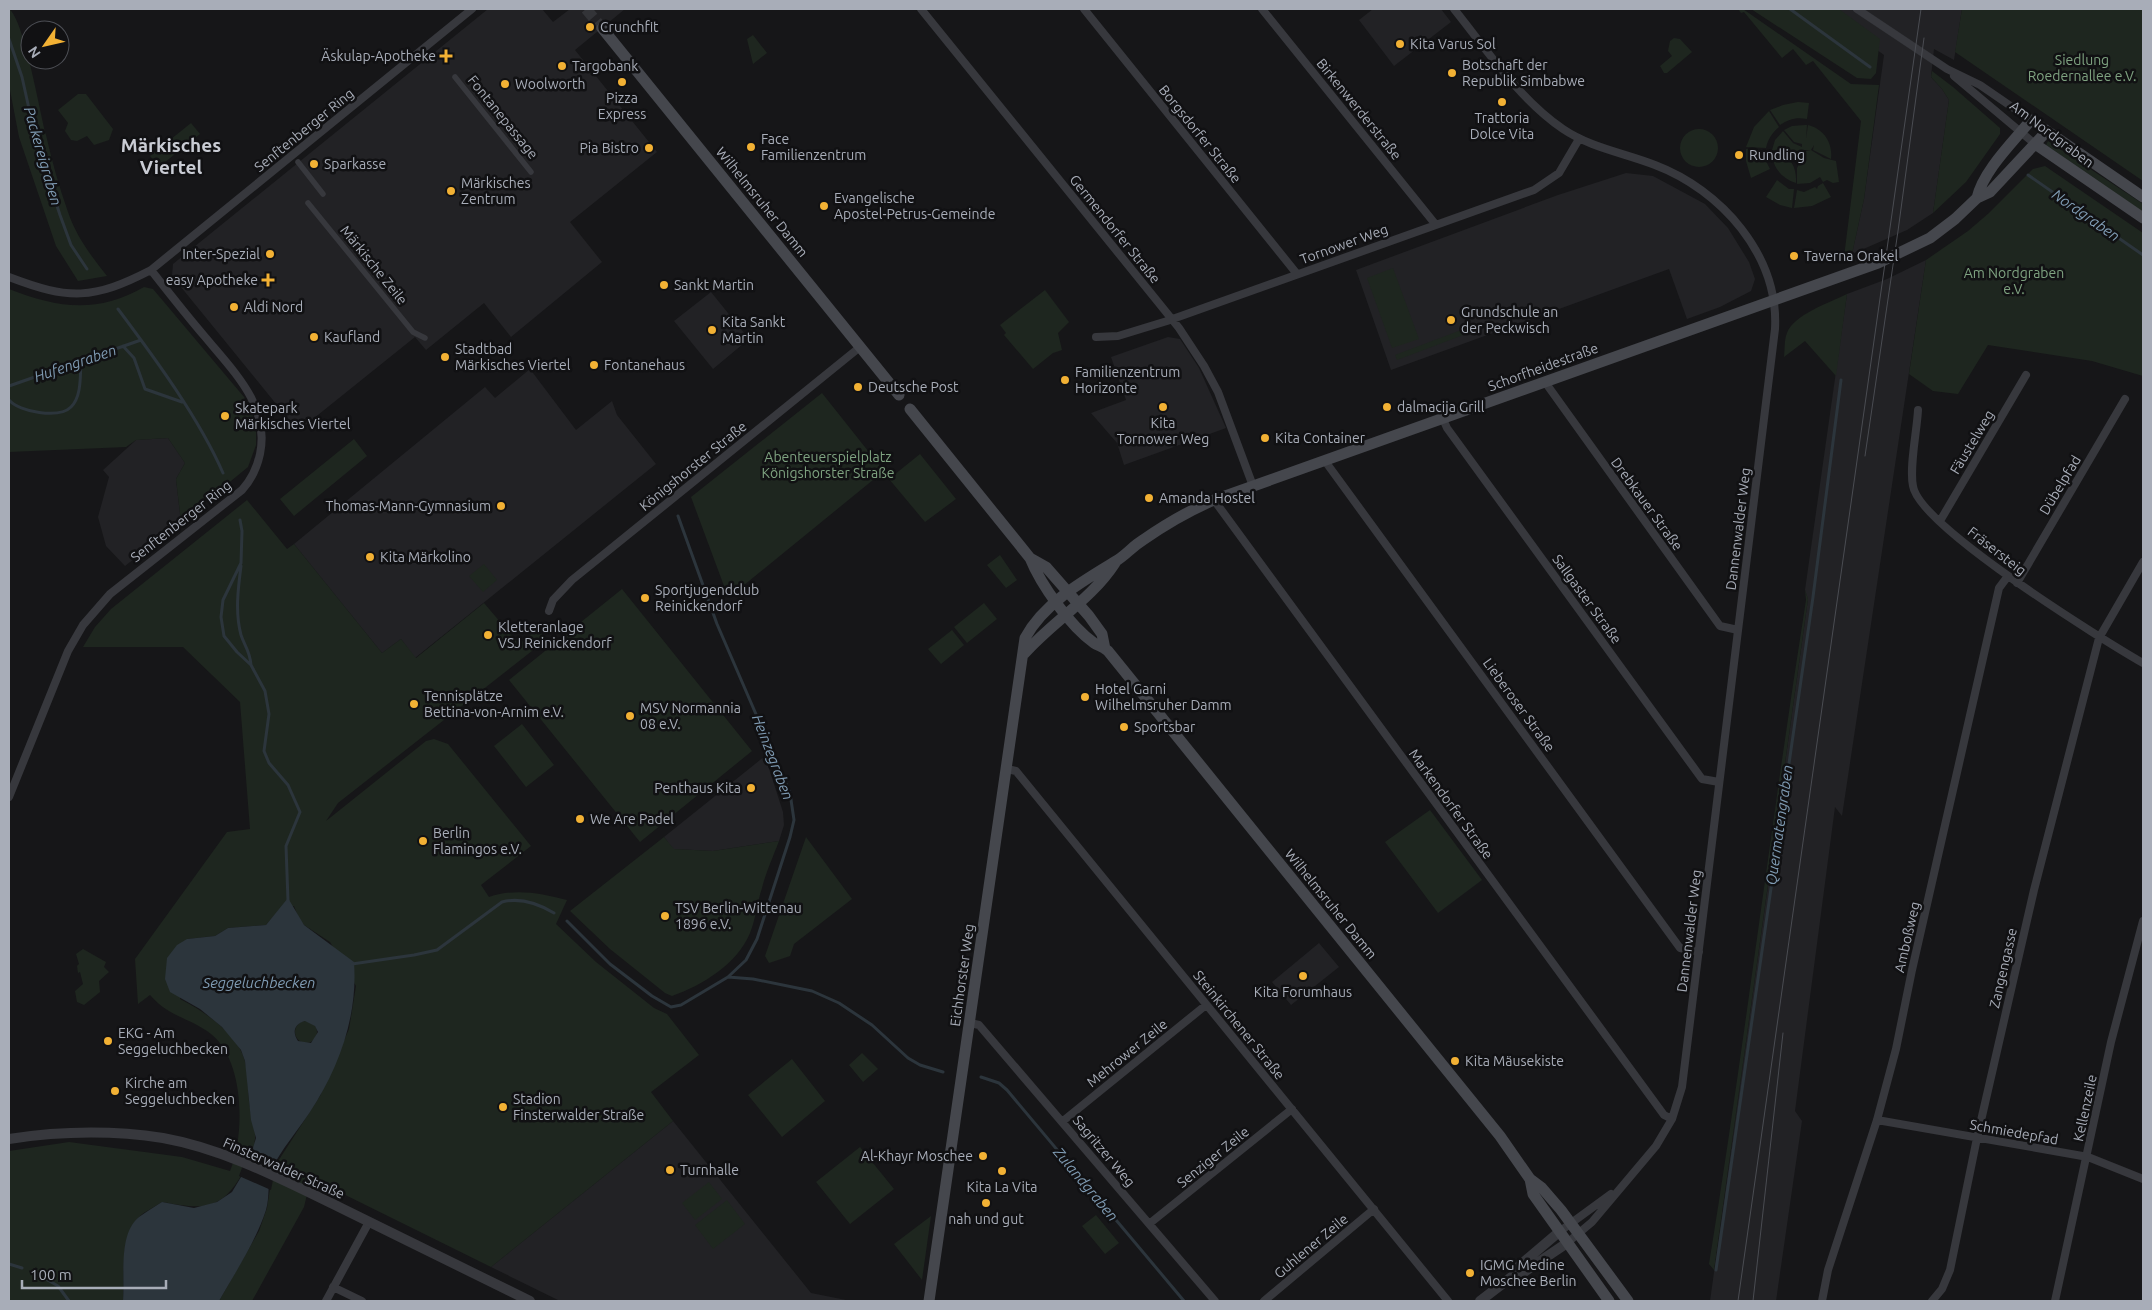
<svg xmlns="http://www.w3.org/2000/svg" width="2152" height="1310" font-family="Ubuntu,sans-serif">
  <rect width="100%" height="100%" fill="#161618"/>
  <path fill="#222225" d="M488,9H542L553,22L570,9H625L575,50L657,152L570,222L602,262L511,337L484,303L426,350L415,337L298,431L172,276L173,264Z
    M1373,9H1441L1451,22L1394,66L1359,20Z
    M1821,9H1962L1954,60L1934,49L1931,77L1942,89L1949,100L1933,213L1907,230L1852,254L1864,199L1884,55Z
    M1626,173L1653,176L1705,204L1728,228L1749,262L1755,279L1751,291L1720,307L1687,319L1669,269L1391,370L1356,270L1558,195Z
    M1926,260L1842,816L1835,807L1795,1111L1802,1121L1776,1301H1710L1808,599L1805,590L1847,294L1887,279Z
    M711,292L749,339L713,369L674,321Z
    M1168,337L1180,339L1199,368L1226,428L1124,465L1117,443L1091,413L1126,400L1111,357Z
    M530,369L576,430L612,401L617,415L656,464L415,658L401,639L382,653L294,544L485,387L495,398Z
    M168,438L185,463L176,479L181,522L125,566L106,546L98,517L109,477L103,470L136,440Z
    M765,756L783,812L784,825L779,841L713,851L673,849L664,837Z
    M1319,943L1339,967L1291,1005L1272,982Z
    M673,1121L811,1293L851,1301H560L491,1267Z"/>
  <path fill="#1e261f" d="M9,9C24,19 40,113 46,135C52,161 59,187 68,212C76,236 91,256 107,276L78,281L56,246L19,137L9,85Z
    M1738,9H1743L1851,84L1879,85L1864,199L1852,254L1844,257L1861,121L1813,61L1806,65L1793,49L1782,58L1744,12L1741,13Z
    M1751,9H1839L1880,39L1876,73L1871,79L1857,78Z
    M1962,9H2143V181L1955,52Z
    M753,35L767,53L753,64L747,39Z
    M1674,38L1680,39L1692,52L1667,73H1664L1660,66L1672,56L1668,51L1670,41Z
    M1932,71L1953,87L2000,128V134L1966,182L1933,213L1949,100L1942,89L1931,77Z
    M78,94H86L113,129L109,140L94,145L87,136L77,141L71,140L65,131L68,123L58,110Z
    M1798,102L1809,103L1807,119C1796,117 1789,119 1780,125L1770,110L1783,105Z
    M1769,111L1779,127C1772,133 1768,139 1766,148L1746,147L1754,127Z
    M191,123L200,134L159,167L150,156Z
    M1805,125H1807L1806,139L1808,125C1824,129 1833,143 1831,159L1813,150L1814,145L1811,150H1805L1795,162C1788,160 1784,152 1772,150L1775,140L1783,131L1793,143L1802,147V144L1794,142L1784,130L1792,126Z
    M1680 148a19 19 0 1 1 38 0a19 19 0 1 1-38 0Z
    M2048,141L2143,204V212L2046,145Z
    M1746,149L1766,150L1764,157L1770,169L1751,178L1746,161Z
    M1811,150L1824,158L1836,161L1839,182L1833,183L1827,180L1823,182L1820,177L1810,183L1797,184V168L1806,151Z
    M1772,151C1790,155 1797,166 1796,183C1781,178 1772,167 1772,151Z
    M2045,166L2143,233V376L2092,361L1988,345L1958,394L1933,391L1909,374L1926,260L1968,231L1989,213L2033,169Z
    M1777,180L1789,189H1794L1792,208L1780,205L1766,197Z
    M1823,183L1831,197L1812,206L1794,208L1797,190L1804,192L1815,187L1817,189L1818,186Z
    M1393,268L1419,339L1392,348L1367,278Z
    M144,287L153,289L244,397L252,412L256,427V445L248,467L181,522L176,479L185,463L168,438L136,440L126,447L9,452V289C57,308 97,314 144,287Z
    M1045,290L1069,322L1058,333L1062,350L1053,353L1033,369L1004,335L1006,333L1000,325Z
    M1847,294L1836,376L1805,341L1784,357C1785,349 1784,340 1787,333C1793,315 1831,302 1847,294Z
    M1472,326L1474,331L1397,360L1395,355Z
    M822,393L884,471L738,590L724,586L691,497Z
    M354,439L367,456L294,516L280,499Z
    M920,454L956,499L925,522L889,479Z
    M247,500L287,549L294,544L382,653L401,639L416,658L484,603L519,644L538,629L546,640L338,803L326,821L426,741L434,739L448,744L531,846L481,885L489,897C515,888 540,893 567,900L556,924L596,962L654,1008L667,1014L699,1055L651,1092L673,1121L491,1267L311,1178L304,1207L252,1301H219L259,1231L267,1208L273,1169L320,1096L349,1029L356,986L330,942L304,925L299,919L294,906L279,910L266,925L228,928L215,936L187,939L180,999C203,1011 226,1026 240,1049C249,1064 247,1085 249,1101C250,1112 256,1129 255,1139C254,1150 248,1164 242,1174C221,1212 201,1209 162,1202C155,1207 145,1211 139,1217C119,1237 125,1276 123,1301H9V1151L69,1142L182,1157L230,1171C245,1135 245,1061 211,1034C189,1017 170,1018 150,995L138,1004L135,959L227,832L250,829L240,702L183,647H83L95,627L111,609Z
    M1000,555L1017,580L1006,588L987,565Z
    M484,564L497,580L483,592L469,576Z
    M622,589L752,751L640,842L509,680Z
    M1805,590L1808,599L1714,1270L1709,1264C1745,1043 1771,821 1806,600Z
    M984,603L997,619L967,643L954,627Z
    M952,630L964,645L941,664L928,649Z
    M522,724L554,765L526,787L494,746Z
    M1430,810L1482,880L1438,913L1385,842Z
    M664,837L674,849L713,851L779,841C773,857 766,872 762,888C757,902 756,919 750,933C737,964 703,985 672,996L665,993L610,949L570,911Z
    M806,837L852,899L794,944L790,956L769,963L765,956Z
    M83,949L106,962L104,967L109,972L99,981L100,992L84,1005L77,1002L75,991L83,984L80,972L78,973L77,966L79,964L76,954Z
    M295 1032a11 11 0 1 1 22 0a11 11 0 1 1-22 0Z
    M862,1053L878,1069L863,1082L849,1065Z
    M792,1059L825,1101L782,1137L748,1095Z
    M860,1147L894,1189L850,1224L816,1182Z
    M709,1182L722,1199L695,1220L682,1203Z
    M727,1200L745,1224L713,1249L695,1225Z
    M1096,1215L1119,1243L1105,1254L1082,1226Z
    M931,1216L922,1280L894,1244Z"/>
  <path fill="#2c353c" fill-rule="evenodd" d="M288,898L304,925L354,962C358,1016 339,1068 310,1112C299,1129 280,1151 272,1169C267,1182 270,1197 266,1210C256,1241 235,1273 219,1301H123C125,1276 118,1234 139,1217C146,1212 154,1207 162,1202L194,1208L217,1202L232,1192L247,1167L256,1138L251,1120L245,1061L241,1050L222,1027L200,1009L170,992L165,979L167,958L177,945L187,939L215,936L228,928L266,925ZM305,1021L315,1026L318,1032L311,1043L298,1041C292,1032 294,1024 305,1021Z"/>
  <path fill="#161618" d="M249,1149L280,1163L275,1170L271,1190L239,1176Z"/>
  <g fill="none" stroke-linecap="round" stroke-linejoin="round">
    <path stroke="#2c353c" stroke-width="3" d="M1790,9L1870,67
      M9,39L22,77L37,145L60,215L71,245L87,269
      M2028,175L2143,255
      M118,309C154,357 199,418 223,473
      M123,346L134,358L145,389L182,402
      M9,386L141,340
      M9,400C19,412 59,419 71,407C82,396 80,375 81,361
      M240,520L242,531L241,563L223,600L221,617L224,636L237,652L251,665L265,691L269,714L264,751L269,763L288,785L300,812L286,846L288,901
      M241,566C238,589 235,613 241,635C245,647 250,651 251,665
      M567,921L610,964L652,996L671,1007L681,1005L728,977L746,960L757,939L790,837L794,820L790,793L717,624L678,516
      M352,964L414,955L437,950L502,902C521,897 539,904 554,913
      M728,977L753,979L812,991L839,1003L872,1025L908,1058L920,1065L943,1072
      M981,1077L999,1083L1007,1090L1184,1301
      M9,1264L22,1268
      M1716,1270L1813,597L1841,380
      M34,1272L58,1286L69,1301"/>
    <path stroke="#333438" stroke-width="11" stroke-dasharray="11 5.5" stroke-linecap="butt" d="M586,9L602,28"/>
    <path stroke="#37383d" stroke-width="5.5" d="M455,77L531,172
      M298,162L323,194
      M308,203L413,332L425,338"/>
    <path stroke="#37383d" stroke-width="8" d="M921,9L1179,328L1204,366L1218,392L1253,486
      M1084,9L1297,274
      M1262,9L1436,225
      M1454,9C1487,50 1519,99 1563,129C1591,148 1625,153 1655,165C1721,190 1779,255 1775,329L1682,1087L1672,1119L1656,1146L1592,1222L1567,1243
      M1857,9L1947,69L1980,85L2031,120
      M1954,76L2035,144
      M9,277C69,300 93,300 151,270L472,9
      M1096,337L1118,336L1167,321L1534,190L1559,173L1579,139
      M1545,382L1720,626L1738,630
      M1918,410C1917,431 1909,467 1913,486C1919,526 2103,640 2143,663
      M1443,419L1447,428L1702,779L1719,782
      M1325,461L1680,948L1699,952
      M1214,500L1664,1115L1672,1119
      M1940,521L2026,375
      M2017,583L2125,399
      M549,611L553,600L572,580L860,347
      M1007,769L1016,771L1448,1301
      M9,797L68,651L83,625L110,594L242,490C252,479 257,468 260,454C270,406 234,372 206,338C187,316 169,293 151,270
      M970,1023L979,1025L1215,1301
      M1877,1120L2088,1157L2143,1179
      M1063,1121L1206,1005
      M1149,1224L1292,1109
      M1559,1232L1611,1194
      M333,1287L362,1301
      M326,1301L369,1222
      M1264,1301L1374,1209
      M1822,1301L1828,1270L1877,1120L1896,1049L1912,970L1999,588L2008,576
      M1932,1301L1942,1289L1950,1270L1977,1138L2034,890L2099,638L2143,562
      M2055,1301L2111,1042L2143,921"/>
    <path stroke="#37383d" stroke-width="10" d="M9,1139C61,1131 111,1130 163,1138C225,1149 283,1180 339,1207C403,1238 466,1270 530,1301
      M1514,1275L1524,1272L1567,1243
      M1480,1301L1514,1275L1519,1266L1559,1232"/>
    <path stroke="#45474d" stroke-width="11" d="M602,28L899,395
      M2035,144L2143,218
      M1977,198C1983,171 2013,142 2031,120L2143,197
      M910,409L1030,558C1041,585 1070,626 1094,643C1099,646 1104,647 1108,651L1500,1136L1530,1179L1542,1188L1561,1210L1628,1301
      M1030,558L1046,567L1089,616L1102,634L1105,649
      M1024,654C1052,622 1092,599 1115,563
      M1530,1179L1533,1194L1609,1301
      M929,1301L1025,638C1044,603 1083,581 1116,561C1126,555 1133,546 1143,540C1166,524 1188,511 1214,500L1878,263L1930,238L1955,219L1977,198L1990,192L2047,131"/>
    <path stroke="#4a4c52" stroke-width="1" d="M1865,456L1898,231L1924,38
      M1738,1301L1921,9
      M1753,1301L1783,1033"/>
  </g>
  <g fill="#f2b134" stroke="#111113" stroke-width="2">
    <circle cx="590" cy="27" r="5"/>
    <circle cx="1400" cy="44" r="5"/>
    <path d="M443.5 48.5h5v5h5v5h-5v5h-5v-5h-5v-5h5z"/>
    <circle cx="562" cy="66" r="5"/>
    <circle cx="1452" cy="73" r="5"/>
    <circle cx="622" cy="82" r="5"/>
    <circle cx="505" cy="84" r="5"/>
    <circle cx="1502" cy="102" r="5"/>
    <circle cx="751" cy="147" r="5"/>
    <circle cx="649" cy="148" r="5"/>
    <circle cx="1739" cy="155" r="5"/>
    <circle cx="314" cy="164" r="5"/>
    <circle cx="451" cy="191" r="5"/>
    <circle cx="824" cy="206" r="5"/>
    <circle cx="270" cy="254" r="5"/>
    <circle cx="1794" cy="256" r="5"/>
    <path d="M265.5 272.5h5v5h5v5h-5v5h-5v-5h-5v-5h5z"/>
    <circle cx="664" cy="285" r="5"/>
    <circle cx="234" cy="307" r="5"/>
    <circle cx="1451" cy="320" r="5"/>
    <circle cx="712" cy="330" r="5"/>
    <circle cx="314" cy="337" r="5"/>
    <circle cx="445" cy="357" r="5"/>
    <circle cx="594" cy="365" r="5"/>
    <circle cx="1065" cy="380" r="5"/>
    <circle cx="858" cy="387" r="5"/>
    <circle cx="1163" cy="407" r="5"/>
    <circle cx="1387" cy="407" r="5"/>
    <circle cx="225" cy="416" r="5"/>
    <circle cx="1265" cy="438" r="5"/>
    <circle cx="1149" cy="498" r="5"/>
    <circle cx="501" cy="506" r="5"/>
    <circle cx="370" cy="557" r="5"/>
    <circle cx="645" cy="598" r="5"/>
    <circle cx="488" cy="635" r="5"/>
    <circle cx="1085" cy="697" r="5"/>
    <circle cx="414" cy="704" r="5"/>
    <circle cx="630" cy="716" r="5"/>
    <circle cx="1124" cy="727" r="5"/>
    <circle cx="751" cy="788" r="5"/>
    <circle cx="580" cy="819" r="5"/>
    <circle cx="423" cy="841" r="5"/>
    <circle cx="665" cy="916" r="5"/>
    <circle cx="1303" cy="976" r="5"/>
    <circle cx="108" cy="1041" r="5"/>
    <circle cx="1455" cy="1061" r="5"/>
    <circle cx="115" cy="1091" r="5"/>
    <circle cx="503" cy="1107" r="5"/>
    <circle cx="983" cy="1156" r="5"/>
    <circle cx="670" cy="1170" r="5"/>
    <circle cx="1002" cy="1171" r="5"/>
    <circle cx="986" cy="1203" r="5"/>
    <circle cx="1470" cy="1273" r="5"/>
  </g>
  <g text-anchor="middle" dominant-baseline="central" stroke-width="5" stroke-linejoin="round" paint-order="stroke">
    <g font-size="14" fill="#a8adb8" stroke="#111113" text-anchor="start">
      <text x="600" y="27">Crunchfit</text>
      <text x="1410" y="44">Kita Varus Sol</text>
      <text x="436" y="56" text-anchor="end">Äskulap-Apotheke</text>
      <text x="1462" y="65">Botschaft der<tspan x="1462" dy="16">Republik Simbabwe</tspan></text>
      <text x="572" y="66">Targobank</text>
      <text x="515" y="84">Woolworth</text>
      <text x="622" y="98" text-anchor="middle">Pizza<tspan x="622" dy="16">Express</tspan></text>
      <text x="1502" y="118" text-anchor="middle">Trattoria<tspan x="1502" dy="16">Dolce Vita</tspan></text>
      <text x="761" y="139">Face<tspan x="761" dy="16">Familienzentrum</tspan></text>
      <text x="639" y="148" text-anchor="end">Pia Bistro</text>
      <text x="1749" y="155">Rundling</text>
      <text x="324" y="164">Sparkasse</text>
      <text x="461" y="183">Märkisches<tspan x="461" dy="16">Zentrum</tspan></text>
      <text x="834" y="198">Evangelische<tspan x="834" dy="16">Apostel-Petrus-Gemeinde</tspan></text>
      <text x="260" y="254" text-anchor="end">Inter-Spezial</text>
      <text x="1804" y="256">Taverna Orakel</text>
      <text x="258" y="280" text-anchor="end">easy Apotheke</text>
      <text x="674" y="285">Sankt Martin</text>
      <text x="244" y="307">Aldi Nord</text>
      <text x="1461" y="312">Grundschule an<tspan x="1461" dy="16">der Peckwisch</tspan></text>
      <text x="722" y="322">Kita Sankt<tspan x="722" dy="16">Martin</tspan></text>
      <text x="324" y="337">Kaufland</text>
      <text x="455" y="349">Stadtbad<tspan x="455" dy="16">Märkisches Viertel</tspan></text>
      <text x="604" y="365">Fontanehaus</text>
      <text x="1075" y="372">Familienzentrum<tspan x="1075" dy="16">Horizonte</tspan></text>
      <text x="868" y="387">Deutsche Post</text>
      <text x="1397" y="407">dalmacija Grill</text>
      <text x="235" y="408">Skatepark<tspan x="235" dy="16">Märkisches Viertel</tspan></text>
      <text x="1163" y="423" text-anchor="middle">Kita<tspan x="1163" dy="16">Tornower Weg</tspan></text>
      <text x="1275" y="438">Kita Container</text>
      <text x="1159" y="498">Amanda Hostel</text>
      <text x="491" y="506" text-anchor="end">Thomas-Mann-Gymnasium</text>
      <text x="380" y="557">Kita Märkolino</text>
      <text x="655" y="590">Sportjugendclub<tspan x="655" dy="16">Reinickendorf</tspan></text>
      <text x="498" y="627">Kletteranlage<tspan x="498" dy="16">VSJ Reinickendorf</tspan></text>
      <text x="1095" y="689">Hotel Garni<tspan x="1095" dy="16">Wilhelmsruher Damm</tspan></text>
      <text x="424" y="696">Tennisplätze<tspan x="424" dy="16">Bettina-von-Arnim e.V.</tspan></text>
      <text x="640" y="708">MSV Normannia<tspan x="640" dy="16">08 e.V.</tspan></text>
      <text x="1134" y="727">Sportsbar</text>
      <text x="741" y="788" text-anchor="end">Penthaus Kita</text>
      <text x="590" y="819">We Are Padel</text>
      <text x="433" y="833">Berlin<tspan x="433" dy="16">Flamingos e.V.</tspan></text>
      <text x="675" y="908">TSV Berlin-Wittenau<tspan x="675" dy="16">1896 e.V.</tspan></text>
      <text x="1303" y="992" text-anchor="middle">Kita Forumhaus</text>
      <text x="118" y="1033">EKG - Am<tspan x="118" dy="16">Seggeluchbecken</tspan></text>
      <text x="1465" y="1061">Kita Mäusekiste</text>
      <text x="125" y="1083">Kirche am<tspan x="125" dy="16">Seggeluchbecken</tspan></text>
      <text x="513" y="1099">Stadion<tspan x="513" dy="16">Finsterwalder Straße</tspan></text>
      <text x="973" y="1156" text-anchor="end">Al-Khayr Moschee</text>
      <text x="680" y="1170">Turnhalle</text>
      <text x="1002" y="1187" text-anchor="middle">Kita La Vita</text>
      <text x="986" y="1219" text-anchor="middle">nah und gut</text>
      <text x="1480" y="1265">IGMG Medine<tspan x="1480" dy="16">Moschee Berlin</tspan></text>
    </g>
    <g font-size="14" fill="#7fa381" stroke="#111113">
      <text x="2082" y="60">Siedlung<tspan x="2082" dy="16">Roedernallee e.V.</tspan></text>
      <text x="2014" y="273">Am Nordgraben<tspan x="2014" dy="16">e.V.</tspan></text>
      <text x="828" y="457">Abenteuerspielplatz<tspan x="828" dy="16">Königshorster Straße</tspan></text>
    </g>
    <g font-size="14" fill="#a8adb8" stroke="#111113">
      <text transform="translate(1359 109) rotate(51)">Birkenwerderstraße</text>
      <text transform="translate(503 117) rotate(51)">Fontanepassage</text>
      <text transform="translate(304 130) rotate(-39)">Senftenberger Ring</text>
      <text transform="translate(1200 134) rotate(51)">Borgsdorfer Straße</text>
      <text transform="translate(2052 134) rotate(37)">Am Nordgraben</text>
      <text transform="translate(762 202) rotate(51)">Wilhelmsruher Damm</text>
      <text transform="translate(1115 229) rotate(51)">Germendorfer Straße</text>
      <text transform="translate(1344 244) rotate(-20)">Tornower Weg</text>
      <text transform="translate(374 265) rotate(51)">Märkische Zeile</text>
      <text transform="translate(1543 367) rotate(-20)">Schorfheidestraße</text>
      <text transform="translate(1972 442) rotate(-59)">Fäustelweg</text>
      <text transform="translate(693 466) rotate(-39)">Königshorster Straße</text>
      <text transform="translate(2060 485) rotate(-59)">Dübelpfad</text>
      <text transform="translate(1647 504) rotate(54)">Drebkauer Straße</text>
      <text transform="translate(181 521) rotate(-38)">Senftenberger Ring</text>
      <text transform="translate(1738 529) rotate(-83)">Dannenwalder Weg</text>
      <text transform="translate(1997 551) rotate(38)">Fräsersteig</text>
      <text transform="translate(1587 599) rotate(54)">Sallgaster Straße</text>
      <text transform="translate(1519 705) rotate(54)">Lieberoser Straße</text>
      <text transform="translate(1451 804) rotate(54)">Markendorfer Straße</text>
      <text transform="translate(1331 904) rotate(51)">Wilhelmsruher Damm</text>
      <text transform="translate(1689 931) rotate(-83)">Dannenwalder Weg</text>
      <text transform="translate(1907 937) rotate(-77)">Amboßweg</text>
      <text transform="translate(2003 968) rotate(-77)">Zangengasse</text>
      <text transform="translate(962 975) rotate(-82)">Eichhorster Weg</text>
      <text transform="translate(1239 1025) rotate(51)">Steinkirchener Straße</text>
      <text transform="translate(1127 1053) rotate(-39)">Mehrower Zeile</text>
      <text transform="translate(2085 1108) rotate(-78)">Kellenzeile</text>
      <text transform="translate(2014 1132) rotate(10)">Schmiedepfad</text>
      <text transform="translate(1104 1151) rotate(50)">Sagritzer Weg</text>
      <text transform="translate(1213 1157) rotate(-39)">Senziger Zeile</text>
      <text transform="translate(284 1168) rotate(24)">Finsterwalder Straße</text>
      <text transform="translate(1311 1246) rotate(-40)">Guhlener Zeile</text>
    </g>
    <g font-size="15" font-style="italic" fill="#7f9bb3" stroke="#111113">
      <text transform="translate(43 156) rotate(74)">Packereigraben</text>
      <text transform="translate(2086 215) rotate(35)">Nordgraben</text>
      <text transform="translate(75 363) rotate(-19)">Hufengraben</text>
      <text transform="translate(773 757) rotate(69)">Heinzegraben</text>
      <text transform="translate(1779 825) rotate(-82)">Quermatengraben</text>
      <text x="259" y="982">Seggeluchbecken</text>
      <text transform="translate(1086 1184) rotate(50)">Zulandgraben</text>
    </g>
    <g font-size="19" font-weight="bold" fill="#c9ccd4" stroke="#111113">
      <text x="171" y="145">Märkisches<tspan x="171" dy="22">Viertel</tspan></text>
    </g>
  </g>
  <rect width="2152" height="1310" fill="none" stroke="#a8adb8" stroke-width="20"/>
  <g transform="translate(45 45) rotate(236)"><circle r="24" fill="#111113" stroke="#4d4f55"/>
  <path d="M0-4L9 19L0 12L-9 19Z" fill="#f2b134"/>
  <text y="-8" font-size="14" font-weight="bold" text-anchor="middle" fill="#a8adb8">N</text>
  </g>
  <path d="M22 1280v8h144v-8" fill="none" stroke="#a8adb8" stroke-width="2.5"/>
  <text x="30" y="1280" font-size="15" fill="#a8adb8" stroke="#111113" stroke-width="4" paint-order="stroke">100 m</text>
</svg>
